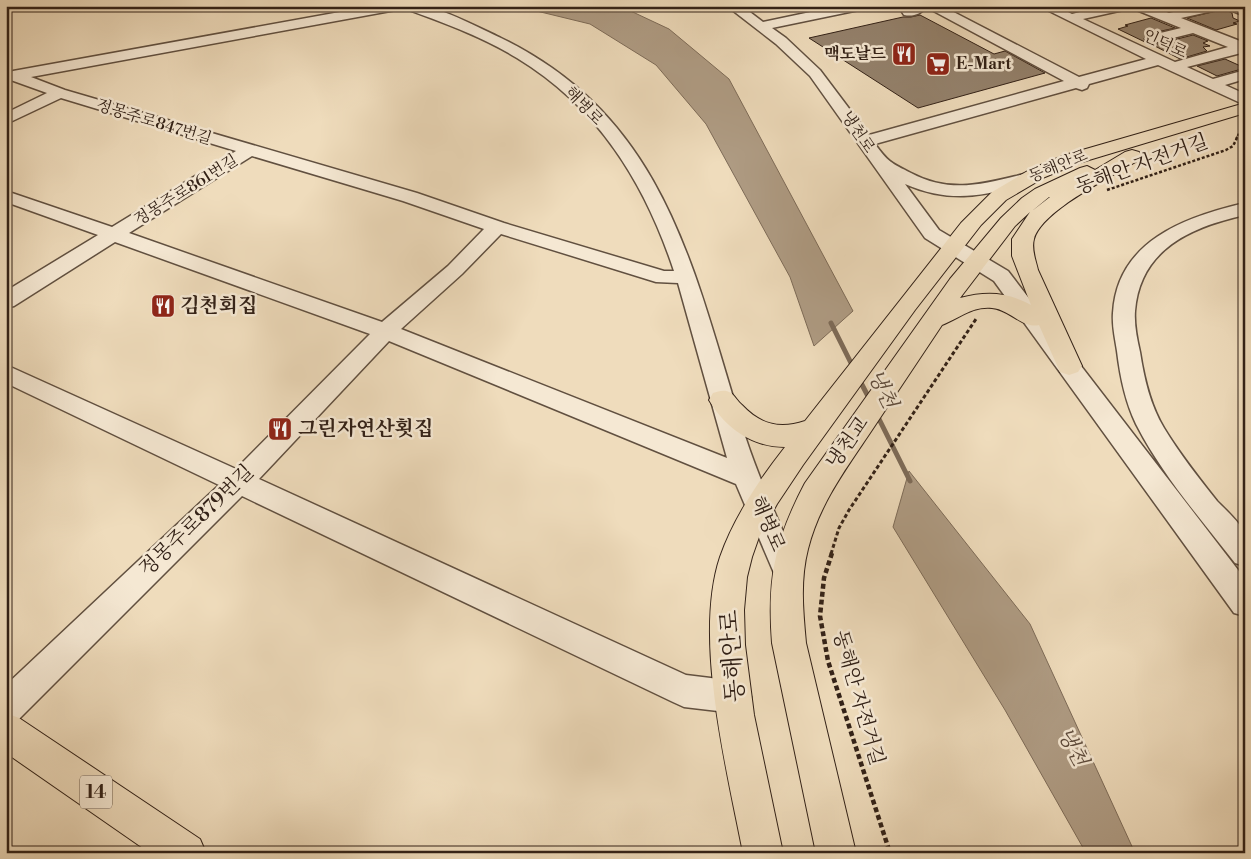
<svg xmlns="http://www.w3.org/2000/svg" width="1251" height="859" font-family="'Libre Bodoni','Noto Serif KR',serif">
  <rect width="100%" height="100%" fill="#efdcbc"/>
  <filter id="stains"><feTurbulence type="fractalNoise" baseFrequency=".004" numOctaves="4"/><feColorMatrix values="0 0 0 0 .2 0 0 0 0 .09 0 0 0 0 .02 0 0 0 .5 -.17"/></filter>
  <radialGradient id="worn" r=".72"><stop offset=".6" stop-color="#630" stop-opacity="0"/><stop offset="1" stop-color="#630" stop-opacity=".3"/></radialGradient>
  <path fill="#af9c84" stroke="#7d6b58" d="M516,6H620L669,29L729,79L853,311L814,346L790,277L706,124L656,65L590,24Z
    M909,471L1030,624L1135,853H1086L1005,710L893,527Z"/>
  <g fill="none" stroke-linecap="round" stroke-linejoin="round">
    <path stroke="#7d6b58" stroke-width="5" d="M831,323L854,369
      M859,379L870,400
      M877,415L910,481"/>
  </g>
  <path fill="#94826d" stroke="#322117" d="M1224,9L1232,13L1233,18L1240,21L1233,23L1237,24L1216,30L1187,18Z
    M920,15L994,54L1005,51L1045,73L918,108L809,38L903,17H911Z
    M1151,18L1175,28L1148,34L1144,38L1145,42L1118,29L1128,26L1125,25Z
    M1193,35L1208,41L1203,43L1210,46L1203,47L1207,51L1180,59L1153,45Z
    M1225,59L1245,68L1217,76L1197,66Z"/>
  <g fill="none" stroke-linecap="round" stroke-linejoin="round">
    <defs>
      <path id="minor" d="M373,6H402L396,10L31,77L65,90L417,193L504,223L664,271H674C645,183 598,107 517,58C483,37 444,23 406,9L405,6C411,6 418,5 424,6C443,9 482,29 501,38C671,121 694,277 746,439C761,484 781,527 801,571L797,580L787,584L777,580L736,484L389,341L259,479L686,675L735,681L747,686L751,697L747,708L735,713L684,707L673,702L242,496L18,720L6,724V685L219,485L6,383V365L236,469L370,334L115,242L14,306L6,308V291L98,235L6,202V191L112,227L236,151L61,98L6,124V113L47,93L8,79L6,75L13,71ZM252,156L403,201L484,229L448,266L382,322L129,233ZM501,234L656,282L678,283L727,458L401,329L462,274Z
        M727,6H742L763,22L839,6H865L859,10L772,28L786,38L820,70L869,135L1064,81L926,7C921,14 913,17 904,15L902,12L912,6H942L1079,77L1146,59L1039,6H1056L1072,14L1104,6H1129L1128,9L1083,19L1175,62L1228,47L1193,33L1153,43L1148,42L1146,39L1148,36L1181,28L1134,9L1133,6H1151L1169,13L1199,6H1242L1245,7V16L1223,7L1222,9L1181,18L1245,43V52L1187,67L1213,79L1245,70V79L1225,85L1245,94V105L1158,65L1089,84L1087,88L1082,90L1076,88L875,144C888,162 891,163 911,173C951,194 982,184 1024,174L1030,175L1033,179L1030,183C984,196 951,204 905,184L939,230L1008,271L1245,579V616L1234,613L994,281L925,238L810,76L776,44Z
        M1245,203V215C1191,227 1140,249 1135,311C1134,325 1137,339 1140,352C1144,378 1150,405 1164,428C1179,453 1198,477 1217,501C1225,509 1240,523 1244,532C1248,540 1245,557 1245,566L1235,563C1200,518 1162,475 1136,424C1125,401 1120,376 1117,351C1115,338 1112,326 1113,313C1117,241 1185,217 1245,203Z"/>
      <path id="major" d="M1245,103V113L1079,163L1045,177L1006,200L981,225L915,310L803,465L777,504L759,537L752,557L747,577L744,610L745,645L754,715L783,853H743C727,770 693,638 720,557C734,517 759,480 785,447C752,447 725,428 709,400L713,393C719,391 725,389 731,393C735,396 738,402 742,405C760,424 779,430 805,421L961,223L992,192L1031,169L1065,155Z
        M1132,150L1139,152L1142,156L1139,160C1114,175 1041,211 1034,239C1031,249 1036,261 1038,270L1082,366L1078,372L1069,375L1060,372L1039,325C1023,329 1009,309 992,308C972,306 960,318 942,325C918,361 894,397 870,433C845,470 819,505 808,549C800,580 803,611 806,643L856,853H816L772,643C767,578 775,540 805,483L950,279L1001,218L1022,198L1035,189L1080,168L1087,166L1095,170L1125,152ZM1049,197H1050L1032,211ZM1030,212L1012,239V256L1031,305C1008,292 986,291 960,298L1015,226Z
        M6,713L19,718L200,839L206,853H150L6,753Z"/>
    </defs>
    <use href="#minor" stroke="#615040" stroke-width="3"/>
    <use href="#major" stroke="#322117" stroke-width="2"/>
    <path stroke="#322117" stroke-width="2" stroke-dasharray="2.5 1" stroke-linecap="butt" d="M1236,139L1239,133L1245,131"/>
    <path stroke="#322117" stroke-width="2.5" stroke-dasharray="3 2" stroke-linecap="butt" d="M1107,190L1226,150L1233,146L1237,138"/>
    <path stroke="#322117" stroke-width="3" stroke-dasharray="4 2.5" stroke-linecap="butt" d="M831,554L839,528L849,510L976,319"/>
    <path stroke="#322117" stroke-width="4.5" stroke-dasharray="5 3" stroke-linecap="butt" d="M832,553L824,578L820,616L828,661L890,853"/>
    <use href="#minor" fill="#f5e8d3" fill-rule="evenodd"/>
    <use href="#major" fill="#efdcbc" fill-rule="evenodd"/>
  </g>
  <defs>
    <symbol id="restaurant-square" viewBox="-11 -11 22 22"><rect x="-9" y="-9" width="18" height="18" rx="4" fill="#8f2418" stroke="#f5e8d3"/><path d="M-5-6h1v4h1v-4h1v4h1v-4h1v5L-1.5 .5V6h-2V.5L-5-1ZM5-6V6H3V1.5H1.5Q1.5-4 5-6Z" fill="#fff"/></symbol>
    <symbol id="supermarket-square" viewBox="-11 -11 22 22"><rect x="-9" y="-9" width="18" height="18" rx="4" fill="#8f2418" stroke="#f5e8d3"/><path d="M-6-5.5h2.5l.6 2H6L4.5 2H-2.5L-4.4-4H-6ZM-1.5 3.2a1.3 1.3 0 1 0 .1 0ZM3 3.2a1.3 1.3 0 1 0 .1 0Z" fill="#fff"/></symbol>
  </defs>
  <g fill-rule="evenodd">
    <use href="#restaurant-square" x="890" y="40" width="28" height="28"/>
    <use href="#supermarket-square" x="924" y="50" width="28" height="28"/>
    <use href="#restaurant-square" x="149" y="292" width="28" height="28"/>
    <use href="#restaurant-square" x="266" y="415" width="28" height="28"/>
  </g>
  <g text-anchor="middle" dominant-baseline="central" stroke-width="5" stroke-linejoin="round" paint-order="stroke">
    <g font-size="16" fill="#322117" stroke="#f5e8d3">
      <text transform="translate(1165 44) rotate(25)">인덕로</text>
      <text transform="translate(584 106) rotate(46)">해병로</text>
      <text transform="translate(154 122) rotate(17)">정몽주로847번길</text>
      <text transform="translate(858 132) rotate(56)">냉천로</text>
      <text transform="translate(1058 166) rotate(-22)">동해안로</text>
      <text transform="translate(186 190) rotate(-32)">정몽주로861번길</text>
    </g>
    <g font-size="16" font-weight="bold" fill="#322117" stroke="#f5e8d3" text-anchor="end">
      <text x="886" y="54">맥도날드</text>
      <text x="956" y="64" text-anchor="start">E-Mart</text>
    </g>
    <rect fill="#f5e8d3" stroke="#6c5d4f" stroke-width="1" x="80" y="775.5" width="32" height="33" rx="4"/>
    <g font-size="19" font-weight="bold" fill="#322117">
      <text x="96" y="792">14</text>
    </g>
    <g font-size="20" fill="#322117" stroke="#f5e8d3">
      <text transform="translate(1142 165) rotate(-20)">동해안 자전거길</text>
      <text transform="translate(848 443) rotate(-55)">냉천교</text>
      <text transform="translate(197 521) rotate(-44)">정몽주로879번길</text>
      <text transform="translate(767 524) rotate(67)">해병로</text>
      <text transform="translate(858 698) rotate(74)">동해안 자전거길</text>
    </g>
    <g font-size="20" font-weight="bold" fill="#322117" stroke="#f5e8d3" text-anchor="start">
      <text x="180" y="306">김천회집</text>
      <text x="298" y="429">그린자연산횟집</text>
    </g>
    <g font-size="21" font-style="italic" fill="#5e4c3d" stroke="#f5e8d3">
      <text transform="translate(882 389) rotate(64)">냉천</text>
      <text transform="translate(1072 747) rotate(62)">냉천</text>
    </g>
    <g font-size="24" fill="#322117" stroke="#f5e8d3">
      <text transform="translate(733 656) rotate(-94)">동해안로</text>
    </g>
  </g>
  <rect width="1251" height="859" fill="none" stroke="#efdcbc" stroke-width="25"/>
  <rect x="8" y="8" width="1236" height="844" fill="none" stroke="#322117" stroke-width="2.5"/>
  <rect x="12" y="12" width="1226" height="834" fill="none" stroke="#322117"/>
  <rect width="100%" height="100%" filter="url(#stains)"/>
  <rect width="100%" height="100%" fill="url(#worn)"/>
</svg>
